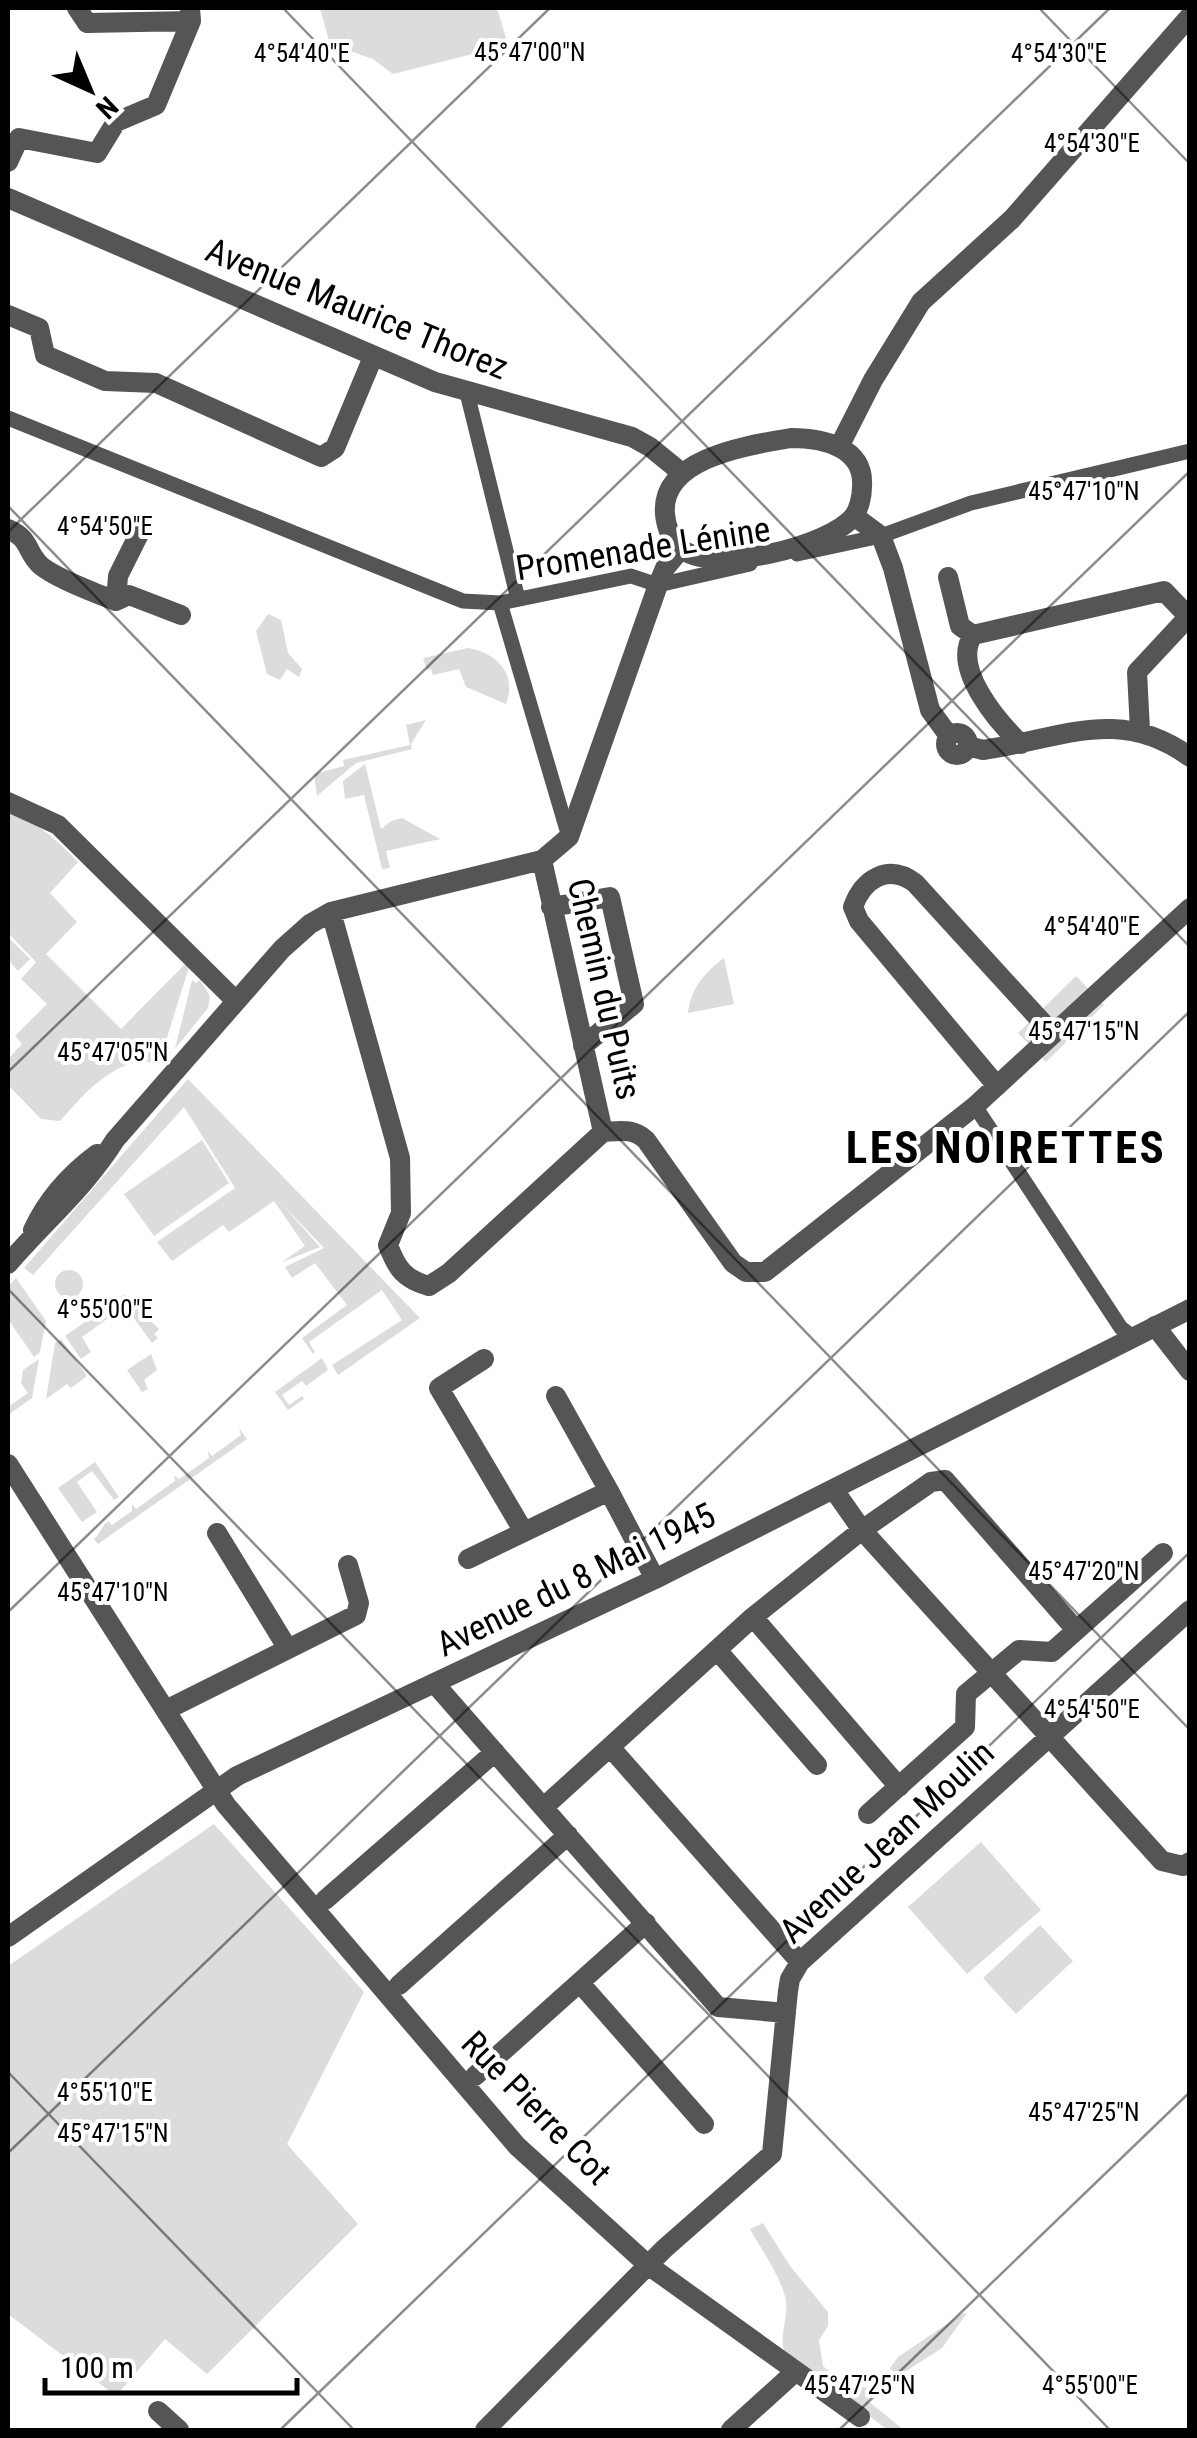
<svg xmlns="http://www.w3.org/2000/svg" width="1197" height="2438" font-family="'Roboto Condensed',sans-serif">
  <rect width="100%" height="100%" fill="#fff"/>
  <path fill="#dcdcdc" d="M320,8H497L508,45L393,74L373,59L330,44Z
    M268,614L281,620L288,653L302,669L299,677L287,669L280,680L267,674L256,631Z
    M468,648C496,652 518,675 506,704L466,687L459,669L433,675L431,669L427,670L423,658Z
    M426,720L411,744L412,749L356,763L317,796L314,774L344,766L343,760L410,745L406,725Z
    M365,764L381,829L391,821L402,818L440,839L386,851L390,868L382,869L364,795L345,799L343,781Z
    M8,810C36,821 57,840 78,862L50,893L77,922L46,954L121,1029L186,963L189,967L159,1063C117,1054 86,1092 60,1121L41,1119L8,1085V1059L22,1044L15,1036L47,1004L21,979L36,962L8,933Z
    M8,937L30,959L18,971L8,960Z
    M724,958L734,1004L688,1013C691,988 704,973 724,958Z
    M1076,976L1104,1005L1046,1062L1018,1033Z
    M192,980L196,983L200,980L210,996L208,1008L175,1049Z
    M188,1079L420,1318L338,1375L332,1365L402,1320L382,1290L309,1342L315,1352L313,1354L302,1338L347,1305L315,1263L292,1278L285,1267L324,1248L279,1201L320,1247L282,1262L305,1246L274,1201L229,1232L223,1225L172,1261L157,1242L235,1188L184,1107L33,1275L24,1268Z
    M202,1140L229,1183L154,1236L124,1194Z
    M55 1284a14 14 0 1 1 28 0a14 14 0 1 1-28 0Z
    M16,1278L46,1321L40,1352L34,1357L8,1319V1287Z
    M124,1294L159,1329L154,1334L158,1338L152,1343L125,1306L82,1337L91,1352L81,1359L65,1336Z
    M61,1339L87,1376L71,1388L67,1384L46,1399L55,1343Z
    M151,1354L157,1370L144,1380L148,1389L142,1392L127,1370Z
    M322,1358L328,1370L306,1386L302,1381L282,1395L289,1405L302,1396L304,1399L288,1410L275,1392Z
    M39,1359L32,1398L8,1415V1407L28,1393L21,1383L23,1370Z
    M239,1428L247,1439L98,1544L94,1539C101,1533 102,1525 108,1521L112,1525L132,1511V1504L136,1509L175,1481L174,1475L179,1479L209,1458L208,1451L212,1456L241,1435Z
    M95,1462L119,1497L114,1500L92,1471L77,1482L97,1512L82,1522L58,1488Z
    M214,1824L364,1992L287,2144L358,2224L207,2374L165,2339L116,2396L8,2314V1966Z
    M981,1842L1041,1910L967,1974L908,1907Z
    M1040,1925L1073,1961L1016,2014L983,1978Z
    M763,2223L790,2266L828,2312V2326L819,2340L823,2366L854,2391L863,2387L872,2390L868,2401L904,2430H888L786,2355C776,2336 792,2315 784,2293C777,2271 761,2249 750,2229Z
    M967,2313L942,2348L897,2377L890,2368L898,2357L962,2314Z"/>
  <g fill="none" stroke-linecap="round" stroke-linejoin="round">
    <path stroke="#555" stroke-width="15" d="M467,393L518,599
      M8,418L463,601L500,603L631,576L658,585L750,564
      M797,554L881,536L971,503L1190,451
      M500,603L569,837
      M975,1106L1121,1328L1133,1337"/>
    <path stroke="#555" stroke-width="20" d="M77,8L87,23L191,21
      M8,162L19,138L97,153L116,122L156,105L191,21L190,8
      M8,315L39,328L45,355L105,381L156,383L321,457L335,448L373,357
      M854,516L881,536L893,568L930,710L949,736
      M8,529C31,539 25,550 40,565C54,577 97,594 116,601L129,595L181,615
      M948,577L960,626L973,635
      M116,601L118,576L144,524
      M1140,730L1137,672L1190,615
      M946 744a11 11 0 1 1 22 0a11 11 0 1 1-22 0Z
      M1021,744C998,722 951,668 973,635L1164,591L1188,616
      M968,746L983,750C1061,739 1119,705 1190,757
      M8,802L58,825L235,1000
      M542,860L603,1132
      M551,907L610,897L634,1004L583,1046
      M331,912L400,1158L401,1213L388,1245C397,1269 404,1279 429,1286L449,1273L603,1132C620,1131 633,1128 646,1140L733,1263L746,1272H765L975,1106L1190,908
      M997,1086L859,921L853,907C863,879 888,863 915,883L1053,1034
      M33,1230C48,1198 70,1174 97,1154
      M8,1264C44,1222 85,1188 115,1140L282,949L310,924L331,912L542,860L569,837L658,585L665,568L681,549
      M1155,1326L1190,1371
      M484,1359L439,1388L524,1532L609,1491L655,1579
      M556,1396L609,1491
      M8,1464L226,1805L517,2146L648,2265L860,2417
      M834,1490L862,1530L1162,1861L1183,1866L1190,1862
      M468,1559L524,1532
      M753,1617L899,1787
      M288,1649L356,1615L359,1603L348,1565
      M717,1650L817,1765
      M435,1684L718,2007L786,2013
      M166,1710L288,1649L217,1533
      M610,1747L800,1962
      M545,1806L753,1617L862,1530L931,1482L945,1480L1076,1630
      M868,1814L965,1727L966,1694L1019,1650L1052,1652L1163,1553
      M325,1900L495,1752
      M580,1983L704,2124
      M399,1985L568,1835
      M475,2076L646,1923
      M158,2411L179,2430
      M485,2430L664,2249L772,2154L788,1991L790,1979L800,1962L1190,1610
      M731,2430L795,2372"/>
    <path stroke="#555" stroke-width="20" d="M8,198L435,382L632,437L650,447L682,473
      M791,438C823,438 865,447 862,487C862,496 859,509 854,516C829,547 712,575 680,548C671,540 666,526 665,514C660,457 751,445 791,438Z
      M840,445L873,380L921,302L1012,219L1190,16
      M8,1937L237,1776L655,1579L1190,1309"/>
  </g>
  <path fill="none" stroke="#000" stroke-width="2.5" stroke-opacity="0.45" d="M283,8L1190,947M1039,8L1190,164M8,506L1190,1730M8,532L550,8M8,1072L1110,8M8,1289L1110,2430M8,1612L1190,471M8,2072L354,2430M8,2153L1190,1011M280,2430L1190,1552M839,2430L1190,2092"/>
  <g text-anchor="middle" dominant-baseline="central" stroke-width="8" stroke-linejoin="round" paint-order="stroke">
    <g font-size="35" fill="#000" stroke="#fff">
      <text transform="translate(357 309) rotate(22)">Avenue Maurice Thorez</text>
      <text transform="translate(643 549) rotate(-9)">Promenade Lénine</text>
      <text transform="translate(604 989) rotate(77)">Chemin du Puits</text>
      <text transform="translate(576 1580) rotate(-26)">Avenue du 8 Mai 1945</text>
      <text transform="translate(887 1842) rotate(-43)">Avenue Jean Moulin</text>
      <text transform="translate(536 2108) rotate(46)">Rue Pierre Cot</text>
    </g>
    <g font-size="45" font-weight="bold" letter-spacing="2.5" fill="#000" stroke="#fff">
      <text x="1006" y="1147">LES NOIRETTES</text>
    </g>
  </g>
  <g font-size="25" text-anchor="middle" fill="#000" stroke="#fff" stroke-width="8" stroke-linejoin="round" paint-order="stroke">
    <text x="530" y="61">45°47'00"N</text>
    <text x="302" y="62">4°54'40"E</text>
    <text x="1059" y="62">4°54'30"E</text>
    <text x="1092" y="152">4°54'30"E</text>
    <text x="1084" y="500">45°47'10"N</text>
    <text x="105" y="535">4°54'50"E</text>
    <text x="1092" y="935">4°54'40"E</text>
    <text x="1084" y="1040">45°47'15"N</text>
    <text x="113" y="1061">45°47'05"N</text>
    <text x="105" y="1318">4°55'00"E</text>
    <text x="1084" y="1580">45°47'20"N</text>
    <text x="113" y="1601">45°47'10"N</text>
    <text x="1092" y="1718">4°54'50"E</text>
    <text x="105" y="2101">4°55'10"E</text>
    <text x="1084" y="2121">45°47'25"N</text>
    <text x="113" y="2142">45°47'15"N</text>
    <text x="1090" y="2394">4°55'00"E</text>
    <text x="860" y="2394">45°47'25"N</text>
  </g>
  <rect width="1197" height="2438" fill="none" stroke="#000000" stroke-width="20"/>
  <g transform="translate(90 90) rotate(136)" stroke="#ffffff" stroke-width="8" paint-order="stroke">
  <path d="M0-8L18 38L0 25L-18 38Z" fill="#000000"/>
  <text y="-15" font-size="28" font-weight="bold" text-anchor="middle" fill="#000000">N</text>
  </g>
  <path d="M45 2378v15h252v-15" fill="none" stroke="#000000" stroke-width="5"/>
  <text x="60" y="2378" font-size="30" fill="#000000" stroke="#ffffff" stroke-width="8" paint-order="stroke">100 m</text>
</svg>
